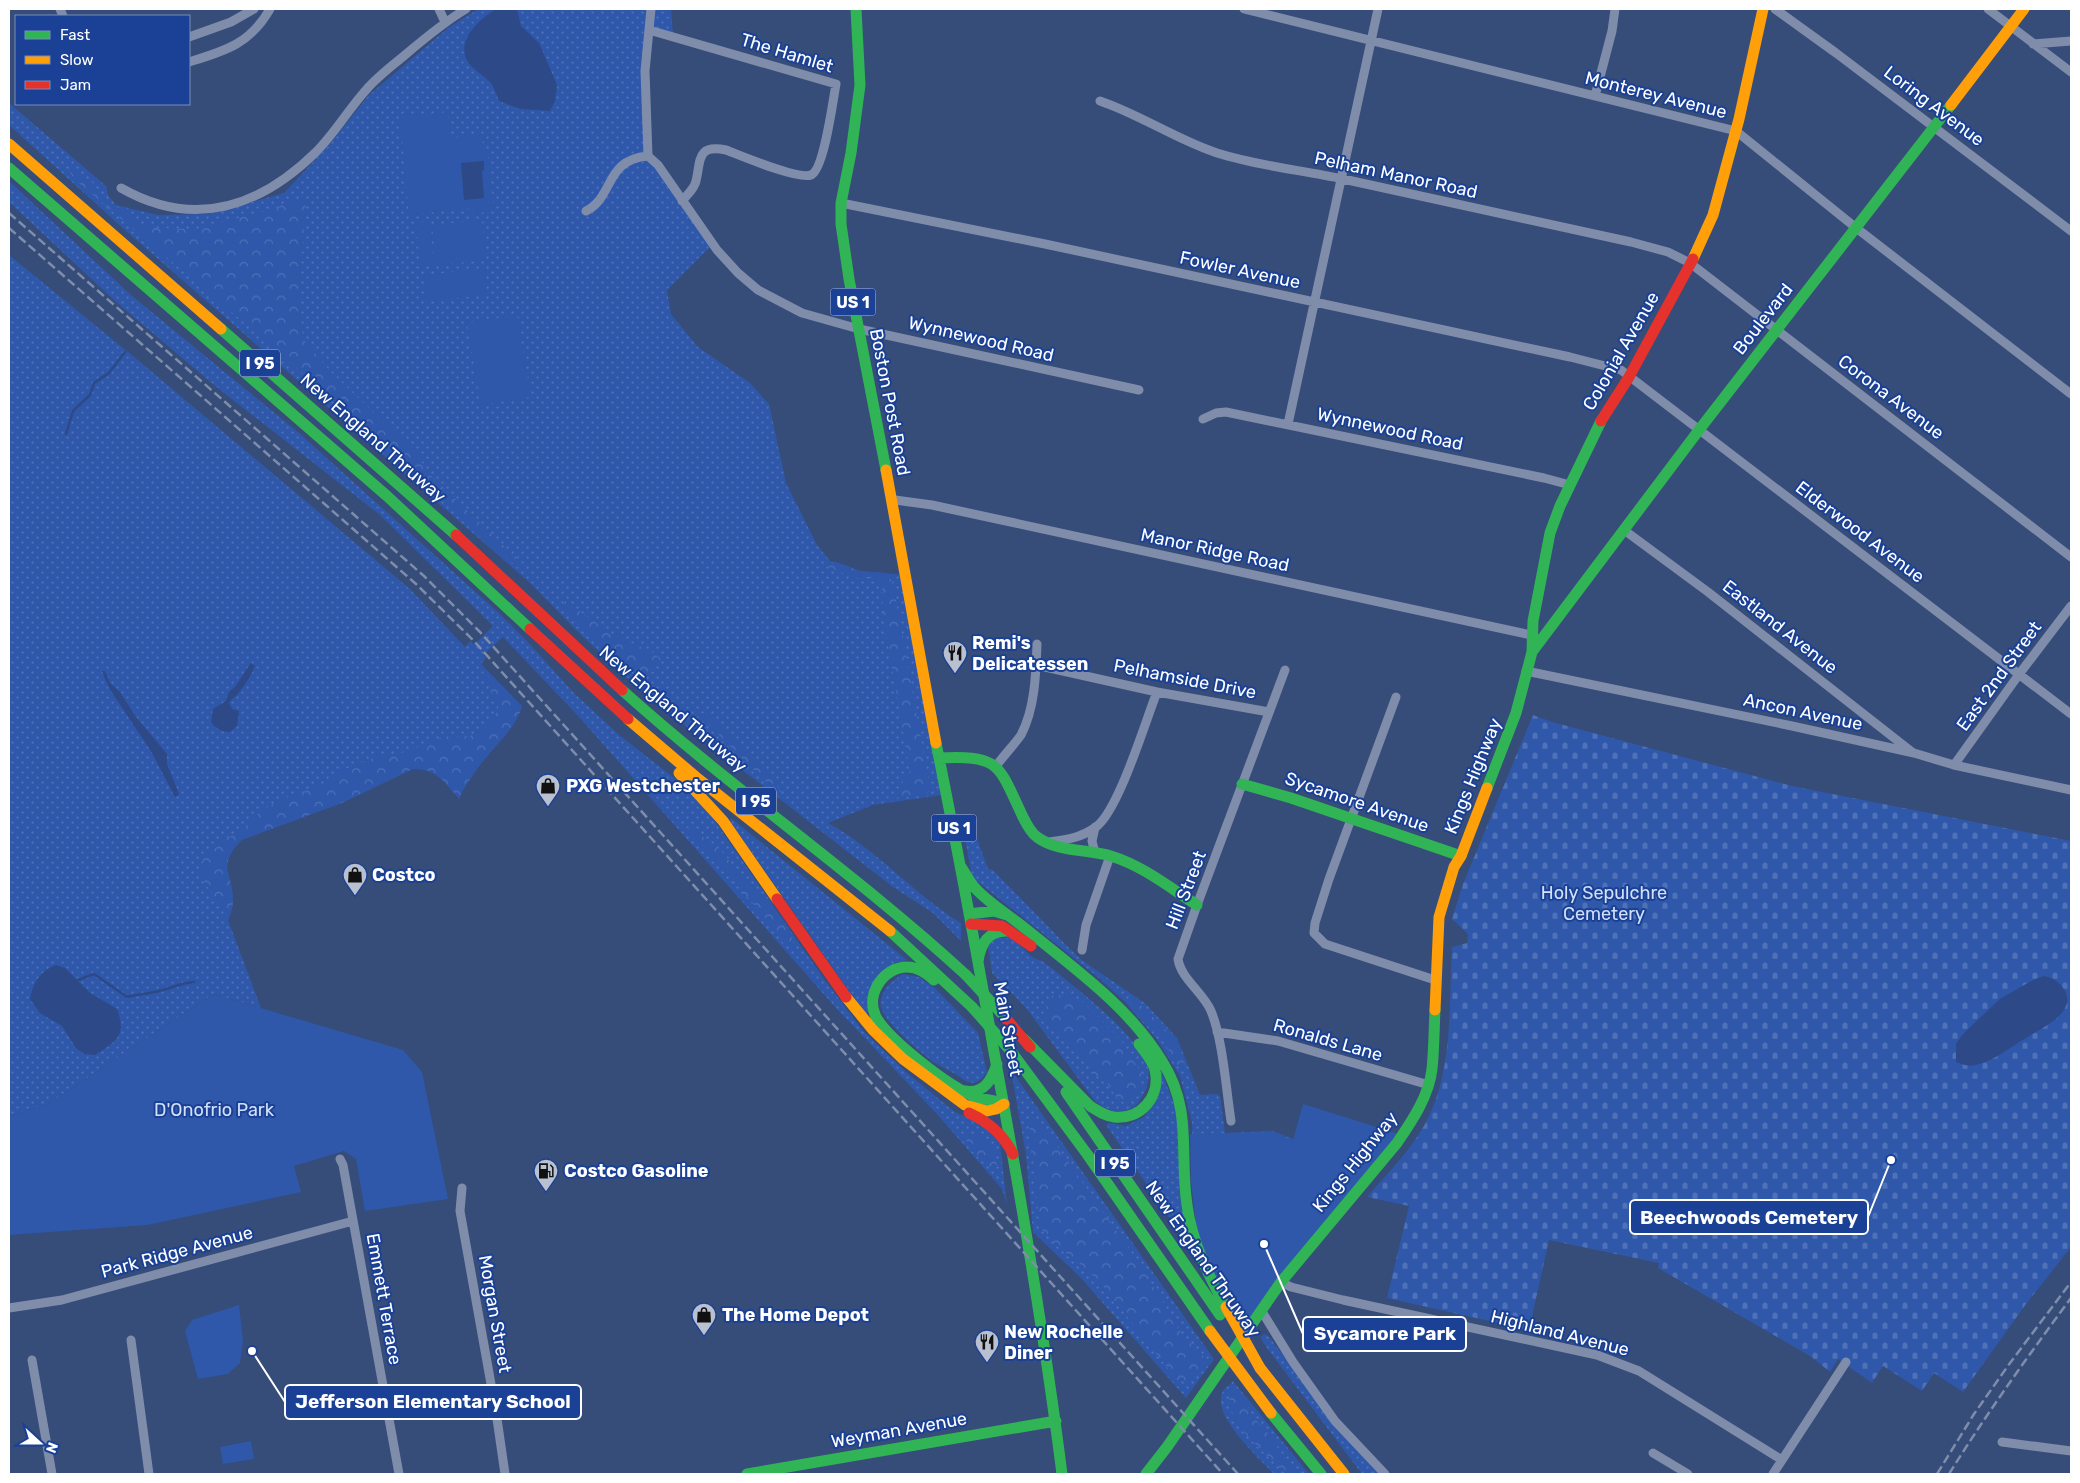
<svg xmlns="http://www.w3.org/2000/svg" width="2080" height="1483" font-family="Rubik,sans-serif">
  <defs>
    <pattern id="grass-dots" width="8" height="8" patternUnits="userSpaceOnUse" patternTransform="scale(1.25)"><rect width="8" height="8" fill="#2f58ab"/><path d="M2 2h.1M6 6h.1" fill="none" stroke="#4e71b8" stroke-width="1.8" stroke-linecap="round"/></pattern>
    <pattern id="forest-crowns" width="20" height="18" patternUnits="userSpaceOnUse" patternTransform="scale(1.25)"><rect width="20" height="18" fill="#2f58ab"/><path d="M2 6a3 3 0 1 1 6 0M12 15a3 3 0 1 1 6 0" fill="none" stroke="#4e71b8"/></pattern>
    <pattern id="cemetery-stones" width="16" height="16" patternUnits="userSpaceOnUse" patternTransform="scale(1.25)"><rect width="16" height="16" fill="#2f58ab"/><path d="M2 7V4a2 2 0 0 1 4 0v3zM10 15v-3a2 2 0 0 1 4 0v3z" fill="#4e71b8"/></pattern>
  </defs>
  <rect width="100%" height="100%" fill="#364c79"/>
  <path fill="url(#grass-dots)" d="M478,9H671L673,35L646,29L647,159L658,170L712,245L667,290L671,314L698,347L750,383L769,404L786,483L817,545L831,562H836L860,571L904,575L942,795L873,805L828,823C877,850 914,894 961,923V941L933,913L893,887L647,696L580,634L530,583L126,231L9,125V103L106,186L108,195L116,205L158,215L210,214L284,193L329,145L369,95L448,28Z
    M9,181L131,295L299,433L500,614L527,641L573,692L618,734L687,788L712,817L824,979L863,1031L907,1073L955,1112L980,1123L1000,1143L1007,1205L1002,1189L937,1114L836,1008L580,718L503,637L483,655L486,658L481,664L522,706L470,736L222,848L208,867L261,1008L213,994L48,1104L9,1116V255L139,361L410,589L465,647L470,641L474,645L493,626L380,515L214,385L115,301L9,202Z
    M731,818L907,960L895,963L866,1015L730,821Z
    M963,827H973L988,869L993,870L1073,952L1083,961L1146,1004L1177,1038L1200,1095L1217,1094L1220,1096L1225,1133L1273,1131L1293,1139L1394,1132L1246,1318L1218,1282L1193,1158L1192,1122L1180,1076L1156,1038L1125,1002L1100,979L972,877Z
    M993,937L1012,938L1032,957L1044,962C1073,986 1136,1032 1148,1067C1150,1073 1148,1088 1144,1093C1140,1100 1138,1106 1130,1109C1116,1114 1106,1110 1095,1101L1026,1008L992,973L988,944Z
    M903,974L919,977L935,988L978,1033L987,1072C982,1079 977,1085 968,1082C964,1081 960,1076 955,1074C949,1070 941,1067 935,1063C922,1054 884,1022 881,1007C878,993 892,980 903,974Z
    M1011,1070L1214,1359L1186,1398L1081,1278L1033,1232L1026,1155Z
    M1161,1070L1182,1126L1187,1239H1184L1106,1125L1109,1123L1126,1126L1144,1117L1159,1096Z
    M1265,1334C1274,1339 1275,1349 1285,1355L1350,1440L1379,1474H1362L1267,1348L1260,1337Z
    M1233,1381L1309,1474H1274C1260,1459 1212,1416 1222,1393C1223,1389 1230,1385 1233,1381Z"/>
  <path fill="url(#forest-crowns)" d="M69,170L77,172L92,182L100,195L140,223L156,228L196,229L277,208L294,197L307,200L304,215L303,247L298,284L303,339L332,373L417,454L428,473L522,563L523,567L520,569L494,548L287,359L74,179Z
    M836,562L860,571L887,573L893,584L930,789L927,794L886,799L895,794L910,771L883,617L882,587L875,578H856L830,568L828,563Z
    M565,601L612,634L654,653L661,659L652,672L637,675C612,653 581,632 563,604Z
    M482,672L522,706C516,728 498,742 484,760C475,772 465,785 459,799C444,782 437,769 413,769L342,803L242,840C215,867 234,873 233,902C233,908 230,915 228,921L217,900L200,876L203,860L212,845L221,839L239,834L250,821L264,809L283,799L316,787L348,768L378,756L406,752L440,738L470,736L489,725L494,718L498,707L497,699L490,690Z
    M706,712L766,771L782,793C761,780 745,761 727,743C718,733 708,726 701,714Z
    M684,826C699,835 714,842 725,855C731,862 734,872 740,878C760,896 791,917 794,947L785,946L774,928L750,900Z
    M1066,995L1082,1001L1121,1040L1143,1076L1140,1087L1133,1100L1123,1102L1116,1097L1106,1081L1094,1075L1080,1051L1049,1028L1045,1011L1052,996Z
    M1129,996C1144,1007 1190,1048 1184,1068L1179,1067L1158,1032L1128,999Z
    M1034,1118L1038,1119L1139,1263L1182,1334L1205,1358L1202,1369L1188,1381L1177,1380L1099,1281L1079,1263L1059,1248L1044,1232L1039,1224L1035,1172L1030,1144V1124Z
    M969,1134C988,1135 996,1149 997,1166L993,1170C983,1162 967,1150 966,1138Z
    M1231,1391L1237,1392L1248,1404L1249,1412L1273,1439L1286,1460L1301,1474H1286C1269,1455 1220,1420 1231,1391Z"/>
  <path fill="url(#cemetery-stones)" d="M1533,715L1552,722L1792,786L2071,841V1247L2026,1304L1963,1392L1934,1373L1922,1391L1883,1366L1872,1383L1838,1359L1830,1372L1810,1356L1658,1268L1659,1263L1549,1240L1529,1330L1387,1298L1409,1206L1367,1197C1389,1172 1415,1146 1429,1116C1453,1067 1449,1001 1452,947L1467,943L1468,934L1452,919L1463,884Z"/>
  <path fill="#2f58ab" d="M448,112L450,138L482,135L483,148H487L494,211L468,214V208L409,215L400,117Z
    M482,220L486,260L436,265L432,225Z
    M430,221L434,265L420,266L416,223Z
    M485,269L487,295L426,301L424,275Z
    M517,315L531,397L481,405L467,323Z
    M213,994L403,1050L422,1072L448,1199L365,1211L356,1159L344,1151L294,1166L301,1192L147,1225L9,1235V1116L48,1104Z
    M1303,1104L1399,1134L1249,1319L1215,1282L1197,1234L1191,1180L1190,1134L1273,1132L1293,1140Z
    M239,1305L243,1341L240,1363L228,1374L198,1379L185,1331L192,1320Z
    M251,1441L254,1459L223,1464L220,1447Z"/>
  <path fill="#2d4987" d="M496,9H517L521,26L539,43L557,85L555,101L550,111L520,109L499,101C497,95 494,88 491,83C484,75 473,70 468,62C455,40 480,19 496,9Z
    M484,161V170L482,171L484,198L464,200L461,163Z
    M251,663L255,666C251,675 246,684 240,691C237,696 232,698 229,703L232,709L239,711L237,726L230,732C222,732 215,728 211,722L213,709L226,701L229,692L235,687Z
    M102,671H105L110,683L120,692L136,717L167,754V764L179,794L175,797L151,751L109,688Z
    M56,965L65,968L90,993L117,1009C127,1036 116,1041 95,1055L84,1054L76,1048L62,1026L40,1013L30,999C33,983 40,971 56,965Z
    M2044,976C2053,978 2058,981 2063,988C2080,1012 2041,1028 2026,1038C2010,1047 1993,1062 1975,1065C1968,1067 1962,1064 1956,1062V1044L1962,1035L2000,999L2033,980Z"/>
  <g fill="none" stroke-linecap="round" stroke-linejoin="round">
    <path stroke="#2d4987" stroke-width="2.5" d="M66,434L73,411L90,395L94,383L109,373L125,352
      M75,981L94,974L127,997C138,994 148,994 159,991C172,988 181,983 194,982"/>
    <path stroke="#7f8dab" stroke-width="9" d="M60,9L63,16
      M439,9L445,22
      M1244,9L1736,131L1855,227L2071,394
      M1775,9L1836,53L2071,231
      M1988,9L2071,72
      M649,30L836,84C833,100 824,170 811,175C798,180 742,156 726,150C696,144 701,161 696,181C695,188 687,195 682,201
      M189,37L231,22L254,9
      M2033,44L2071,41
      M189,62C225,51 250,44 270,9
      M1595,96L1612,31L1615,9
      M1100,101C1141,115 1177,140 1217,153C1258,166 1301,170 1343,179C1439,200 1535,221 1631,242L1668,252L1690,263L2071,557
      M648,156L658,165L717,250L738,273L758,290L802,313L859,329L1139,390
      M648,156L645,71L651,9
      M121,188C193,229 259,208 316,152C335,133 348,110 366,90C377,77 392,66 405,55C425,38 444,22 466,9
      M841,203L1045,244L1570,357L1621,370L2071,714
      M586,211C615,196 604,160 648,156
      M1203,419L1216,413L1226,412L1544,478L1570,485
      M1288,424L1378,9
      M892,503L895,500L932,505L1531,635
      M1624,530L1708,592L1912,752
      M1036,665L1157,692L1269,712
      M1526,671L1792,726L1914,753L1954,765L2071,790
      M1396,697L1329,879L1315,923L1314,933L1325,944L1435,980
      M997,765C1004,755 1014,745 1021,735C1035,709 1036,673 1037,644
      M1954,765L2020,673L2071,606
      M1049,842C1065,840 1081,838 1096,827C1119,810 1145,722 1157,692
      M1095,853L1092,841L1095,827
      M1082,950L1086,925L1110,856
      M1217,1032L1278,1041L1429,1085
      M1231,1121C1226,1089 1223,1040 1211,1011C1203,992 1181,979 1178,959L1197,905L1285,670
      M340,1159L343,1165L399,1474
      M462,1188L460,1211L496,1412L505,1474
      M1281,1282L1291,1287L1343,1300L1597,1355L1639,1371L1782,1460
      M9,1308L62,1300L353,1221
      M1261,1310L1293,1362L1335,1421L1385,1474
      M131,1340L149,1474
      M32,1360L52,1474
      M2002,1442L2071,1451
      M1653,1453L1688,1474
      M1773,1474L1846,1362"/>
    <path stroke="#30b455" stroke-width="11" d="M856,9L860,85L851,153L841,203V224L849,279L886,470
      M9,168L387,496L530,629
      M221,329L456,535
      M1532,652L1699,430L1951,105
      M622,690C733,790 856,874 966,975
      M936,743C957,846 976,949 994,1052C1020,1192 1044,1332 1062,1474
      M939,758C1000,755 998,764 1022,815C1026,823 1030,832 1037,837C1057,852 1087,849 1111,856C1143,866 1169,887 1197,905
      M1242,784L1291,798L1461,856
      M1487,788L1516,713L1532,652L1533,621L1550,533L1560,506L1601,421
      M961,867C966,874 970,883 976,889C990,904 1010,916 1026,929C1075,969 1129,1007 1162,1061C1193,1110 1179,1152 1187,1205C1192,1242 1208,1275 1226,1307
      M969,914L994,911L1007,915
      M890,931L972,1007
      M978,961C981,943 988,931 1007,931
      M934,980C926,973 918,967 907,967C883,967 865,995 876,1017C889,1040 946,1084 971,1095C981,1100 993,1099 1004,1104
      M1024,1039L1090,1106C1098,1111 1105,1116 1114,1117C1141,1120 1161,1096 1155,1070C1153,1061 1145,1052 1139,1044
      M1010,1050L1087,1154L1210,1331
      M965,1091C984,1094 991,1081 997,1064
      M1066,1092L1220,1315
      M1271,1413L1321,1474
      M747,1474L1056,1421
      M1146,1474L1167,1447L1281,1282L1397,1143C1412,1121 1429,1096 1432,1069C1434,1050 1434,1030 1435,1010"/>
    <path stroke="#ff9f0a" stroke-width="11" d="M1951,105L2024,9
      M9,144L221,329
      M1693,259L1713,215L1739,119L1763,9
      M886,470L936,743
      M628,719L696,777L890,931
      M679,773L723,821L777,899
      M846,997L873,1030L903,1059L965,1105L987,1111L996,1109L1004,1104
      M1435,1010L1439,917L1454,867L1461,856L1487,788
      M1260,1368L1344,1474"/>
    <path stroke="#e5322d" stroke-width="11" d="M1601,421L1629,377L1693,259
      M456,535L622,690
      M530,629L628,719
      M777,899L846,997
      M971,924L1002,926L1031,946
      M1003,1015L1030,1047
      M969,1113C989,1122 1003,1134 1013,1154"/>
    <path stroke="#7e8dab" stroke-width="2.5" stroke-dasharray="9 4" stroke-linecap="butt" d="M9,213L424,576L480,632L1238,1474
      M9,228L416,584L473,640L1223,1474
      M1937,1474L1974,1414L2010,1363L2071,1282
      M1949,1474C1987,1413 2028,1356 2071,1298"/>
    <path stroke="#30b455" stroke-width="11" d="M966,975L1003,1015
      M972,1007L1010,1050"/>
    <path stroke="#ff9f0a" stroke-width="11" d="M1226,1307L1260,1368
      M1210,1331L1271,1413"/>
  </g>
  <defs>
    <symbol id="restaurant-pin" viewBox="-11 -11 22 30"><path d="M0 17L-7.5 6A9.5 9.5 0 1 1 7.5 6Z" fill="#b9c0d0" stroke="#1a4195"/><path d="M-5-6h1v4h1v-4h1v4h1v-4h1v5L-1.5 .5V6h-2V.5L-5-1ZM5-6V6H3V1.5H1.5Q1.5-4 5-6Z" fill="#111"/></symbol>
    <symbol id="shop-pin" viewBox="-11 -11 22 30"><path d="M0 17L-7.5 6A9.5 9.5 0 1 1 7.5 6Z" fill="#b9c0d0" stroke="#1a4195"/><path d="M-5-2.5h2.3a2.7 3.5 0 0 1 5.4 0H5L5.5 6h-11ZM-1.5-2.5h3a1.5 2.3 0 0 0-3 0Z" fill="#111"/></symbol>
    <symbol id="fuel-pin" viewBox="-11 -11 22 30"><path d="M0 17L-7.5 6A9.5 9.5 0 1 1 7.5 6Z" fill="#b9c0d0" stroke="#1a4195"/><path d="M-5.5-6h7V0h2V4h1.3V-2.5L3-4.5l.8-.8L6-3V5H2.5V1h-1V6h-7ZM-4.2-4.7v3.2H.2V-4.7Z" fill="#111"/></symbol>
  </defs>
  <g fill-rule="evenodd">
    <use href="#restaurant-pin" x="941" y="639" width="28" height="38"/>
    <use href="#shop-pin" x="534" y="772" width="28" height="38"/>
    <use href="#shop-pin" x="341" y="861" width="28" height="38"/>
    <use href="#fuel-pin" x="532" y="1157" width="28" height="38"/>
    <use href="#shop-pin" x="690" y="1301" width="28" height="38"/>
    <use href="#restaurant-pin" x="973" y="1328" width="28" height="38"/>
  </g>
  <g text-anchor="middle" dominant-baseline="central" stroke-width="4" stroke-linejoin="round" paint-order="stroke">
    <g fill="#1a4195" stroke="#bac6df" stroke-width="1">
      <rect x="830.5" y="288.5" width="45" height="27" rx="4"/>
      <rect x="240" y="349.5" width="40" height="27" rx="4"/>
      <rect x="736" y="787.5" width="40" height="27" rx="4"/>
      <rect x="931.5" y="814.5" width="45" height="27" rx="4"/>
      <rect x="1095" y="1149.5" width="40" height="27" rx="4"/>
    </g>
    <g font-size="16" font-weight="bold" fill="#fff">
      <text x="853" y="302">US 1</text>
      <text x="260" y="363">I 95</text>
      <text x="756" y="801">I 95</text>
      <text x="954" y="828">US 1</text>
      <text x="1115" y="1163">I 95</text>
    </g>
    <g font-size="18" fill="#fff" stroke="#1a4195">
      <text transform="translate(787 53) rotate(17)">The Hamlet</text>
      <text transform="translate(1656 95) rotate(14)">Monterey Avenue</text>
      <text transform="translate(1934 106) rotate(37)">Loring Avenue</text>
      <text transform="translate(1396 175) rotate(12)">Pelham Manor Road</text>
      <text transform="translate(1240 270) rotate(12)">Fowler Avenue</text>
      <text transform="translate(1763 319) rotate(-52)">Boulevard</text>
      <text transform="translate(981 339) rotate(13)">Wynnewood Road</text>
      <text transform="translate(1621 351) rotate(-60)">Colonial Avenue</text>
      <text transform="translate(1891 397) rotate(37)">Corona Avenue</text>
      <text transform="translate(890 402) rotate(79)">Boston Post Road</text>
      <text transform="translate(1390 429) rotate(12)">Wynnewood Road</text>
      <text transform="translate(373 438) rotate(41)">New England Thruway</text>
      <text transform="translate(1860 532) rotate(37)">Elderwood Avenue</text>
      <text transform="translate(1215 550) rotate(12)">Manor Ridge Road</text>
      <text transform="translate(1780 627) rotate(38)">Eastland Avenue</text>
      <text transform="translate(1999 676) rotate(-54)">East 2nd Street</text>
      <text transform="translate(1185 679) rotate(11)">Pelhamside Drive</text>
      <text transform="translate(673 709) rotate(40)">New England Thruway</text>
      <text transform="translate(1803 712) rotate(12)">Ancon Avenue</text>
      <text transform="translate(1473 776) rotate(-68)">Kings Highway</text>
      <text transform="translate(1357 802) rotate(19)">Sycamore Avenue</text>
      <text transform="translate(1186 890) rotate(-69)">Hill Street</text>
      <text transform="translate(1008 1029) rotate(80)">Main Street</text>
      <text transform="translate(1328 1040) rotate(16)">Ronalds Lane</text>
      <text transform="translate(1355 1162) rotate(-51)">Kings Highway</text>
      <text transform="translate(177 1252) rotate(-15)">Park Ridge Avenue</text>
      <text transform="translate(1203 1259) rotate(55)">New England Thruway</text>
      <text transform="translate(384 1299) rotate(80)">Emmett Terrace</text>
      <text transform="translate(495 1314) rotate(80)">Morgan Street</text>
      <text transform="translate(1560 1333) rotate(14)">Highland Avenue</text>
      <text transform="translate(899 1430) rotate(-10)">Weyman Avenue</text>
    </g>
    <g font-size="18" font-weight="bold" fill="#fff" stroke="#1a4195" text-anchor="start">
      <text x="972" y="643">Remi's<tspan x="972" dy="21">Delicatessen</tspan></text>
      <text x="566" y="786">PXG Westchester</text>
      <text x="372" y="875">Costco</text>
      <text x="564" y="1171">Costco Gasoline</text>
      <text x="722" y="1315">The Home Depot</text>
      <text x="1004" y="1332">New Rochelle<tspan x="1004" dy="21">Diner</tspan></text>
    </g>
    <g font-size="18" fill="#d3e0fb" stroke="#1a4195">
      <text x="1604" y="893">Holy Sepulchre<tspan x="1604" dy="21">Cemetery</tspan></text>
      <text x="214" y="1110">D'Onofrio Park</text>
    </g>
  </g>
  <path fill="none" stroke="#fff" stroke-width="2" d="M1891 1160L1868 1217M1264 1244L1303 1334M252 1351L285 1402"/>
  <g fill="#fff" stroke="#1a4195" stroke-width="2">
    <circle cx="1891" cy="1160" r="5"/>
    <circle cx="1264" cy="1244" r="5"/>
    <circle cx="252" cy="1351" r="5"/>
  </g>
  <g fill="#1a4195" stroke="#fff" stroke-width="2">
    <rect x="1630" y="1200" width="238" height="34" rx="5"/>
    <rect x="1303" y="1317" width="163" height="34" rx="5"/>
    <rect x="285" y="1385" width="296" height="34" rx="5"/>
  </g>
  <g font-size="19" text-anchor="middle" font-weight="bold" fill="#fff">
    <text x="1749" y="1224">Beechwoods Cemetery</text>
    <text x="1385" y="1340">Sycamore Park</text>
    <text x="433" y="1408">Jefferson Elementary School</text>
  </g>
  <rect width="2080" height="1483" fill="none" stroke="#ffffff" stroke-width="20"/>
  <rect x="15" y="15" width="175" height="90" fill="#1a4195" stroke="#768dbf"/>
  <rect x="25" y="31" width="25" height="8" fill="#30b455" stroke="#768dbf"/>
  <text x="60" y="40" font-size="15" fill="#ffffff">Fast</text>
  <rect x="25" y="56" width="25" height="8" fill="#ff9f0a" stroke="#768dbf"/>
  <text x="60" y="65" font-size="15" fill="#ffffff">Slow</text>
  <rect x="25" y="81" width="25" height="8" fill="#e5322d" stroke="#768dbf"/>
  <text x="60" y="90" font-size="15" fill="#ffffff">Jam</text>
  <g transform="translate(40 1443) rotate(111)" stroke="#1a4195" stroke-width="4" paint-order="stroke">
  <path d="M0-4L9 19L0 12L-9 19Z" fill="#ffffff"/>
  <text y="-8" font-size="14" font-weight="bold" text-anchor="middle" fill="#ffffff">N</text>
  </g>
</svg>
